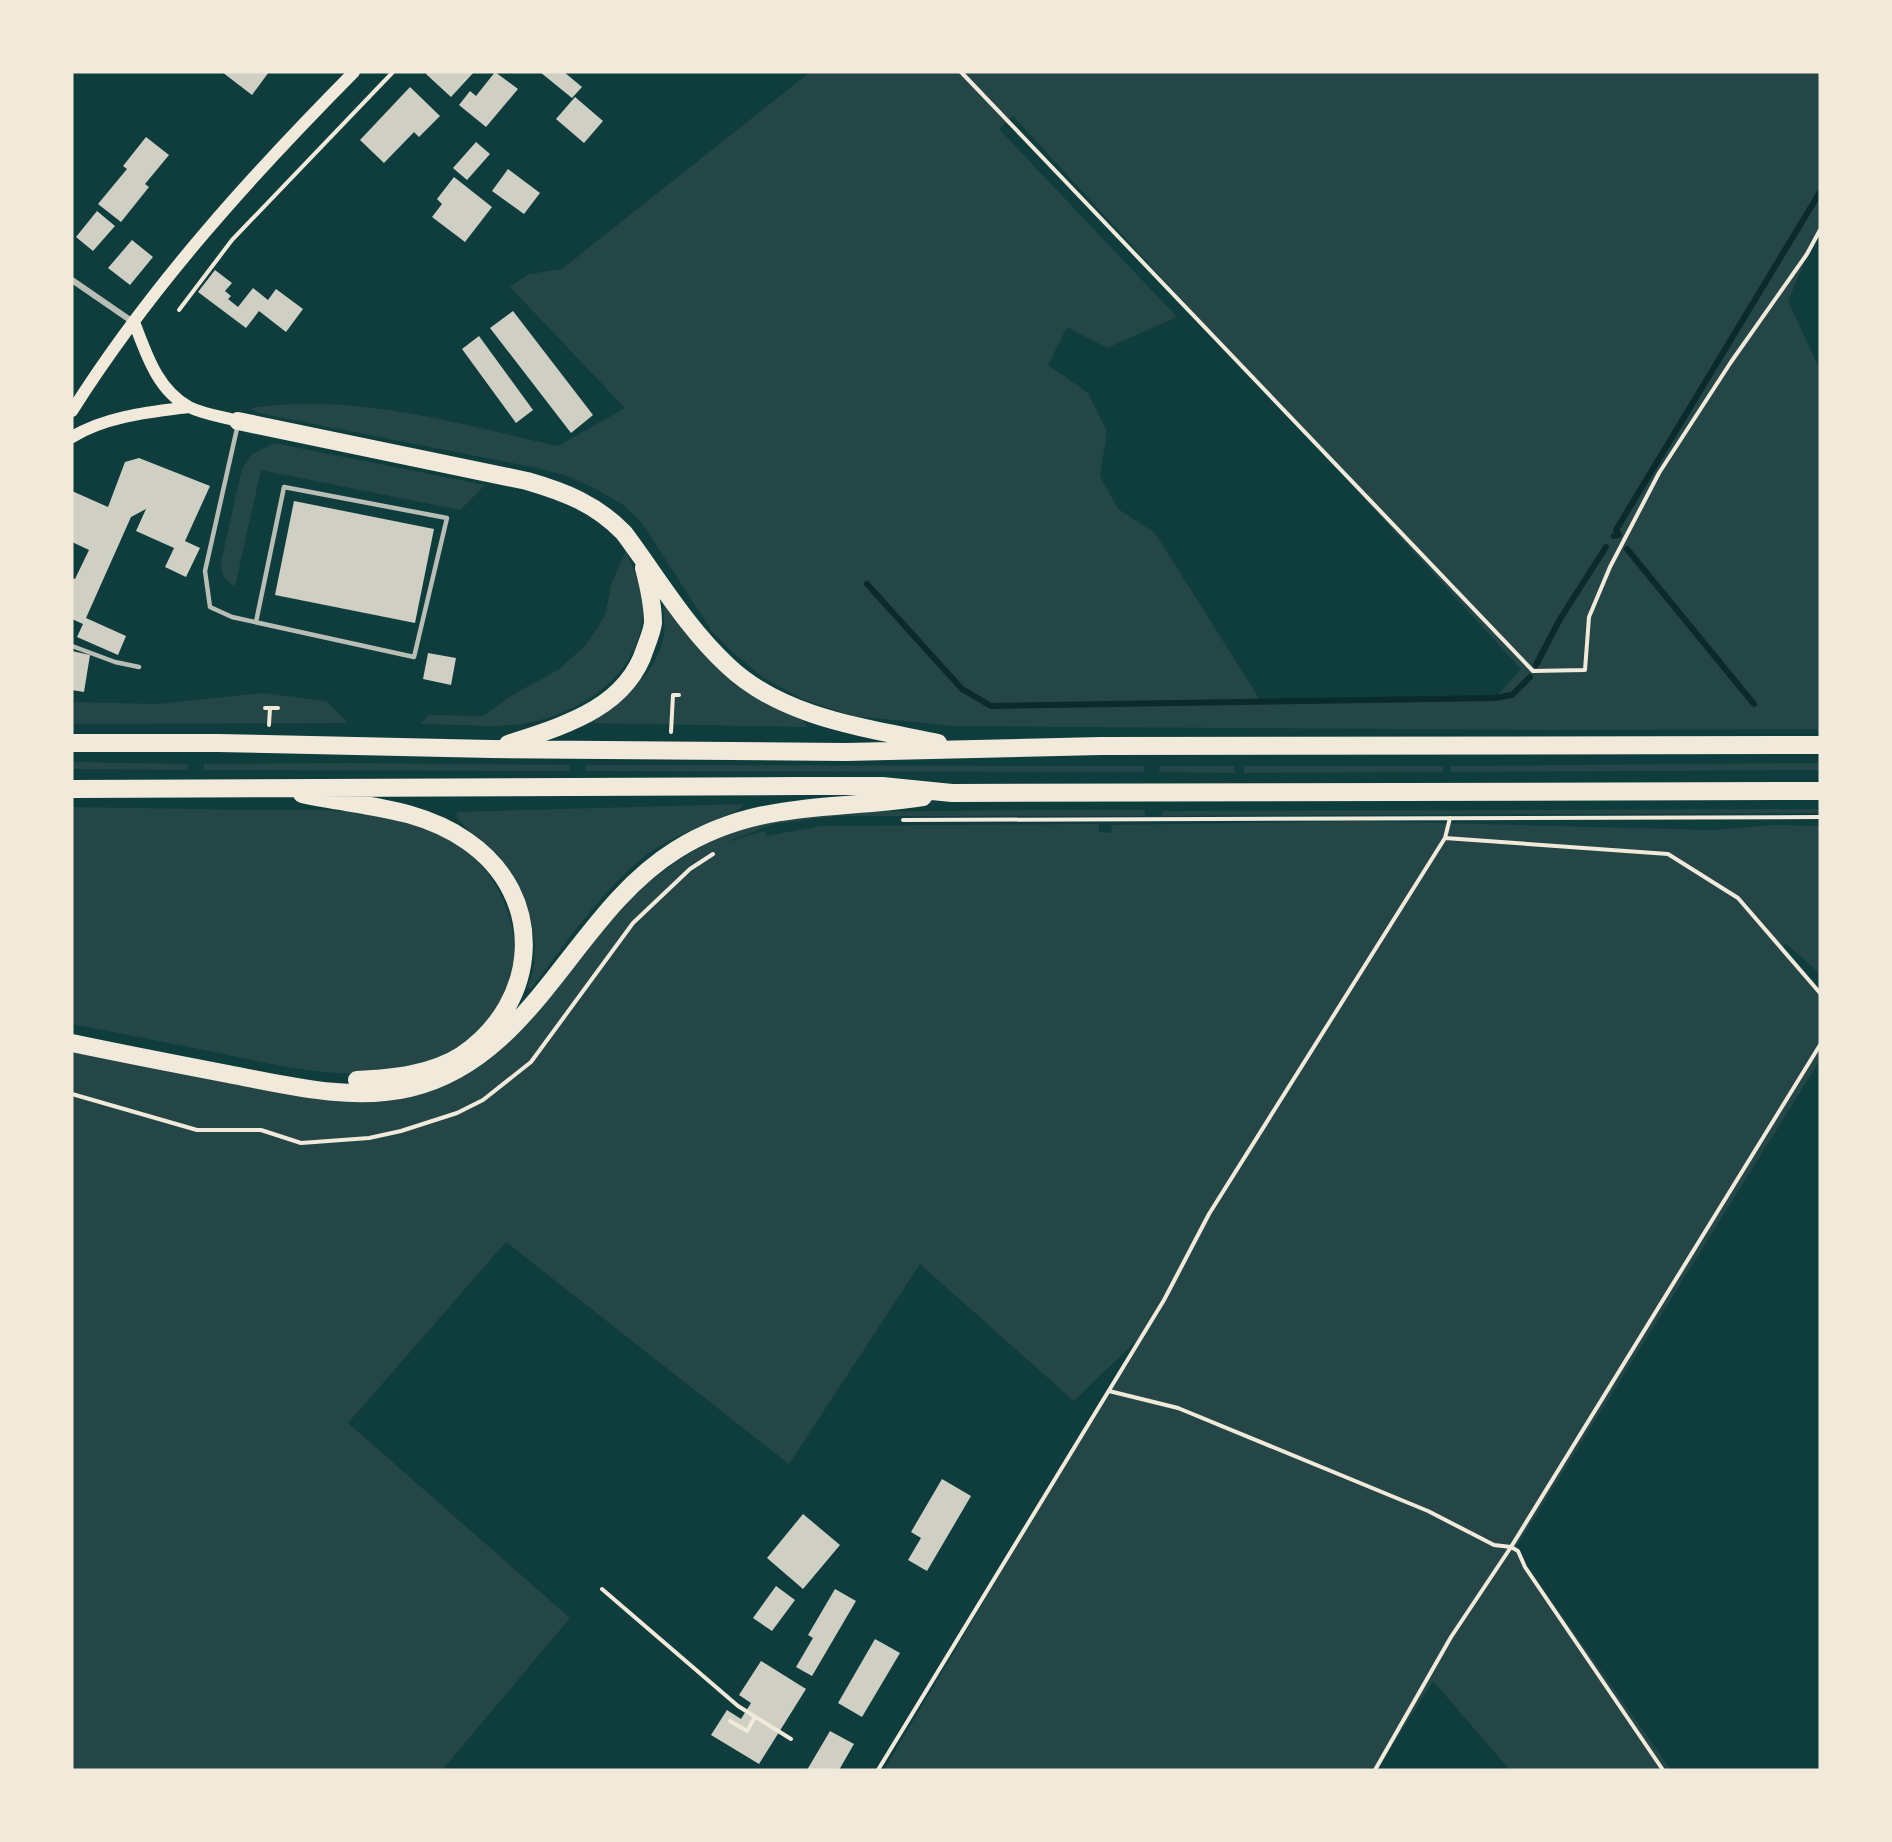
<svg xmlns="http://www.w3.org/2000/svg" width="1892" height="1842" font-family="Jost,sans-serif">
  <rect width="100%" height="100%" fill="#0f3d3e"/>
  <path fill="#244646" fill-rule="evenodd" d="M810,72H1820V225L1788,301L1820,370V729L1549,730L953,726L854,716L804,700L764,678L737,656L713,633L642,523L622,504L594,488L565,475L532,467L258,413L251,408C353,392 459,424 558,446L625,408L510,287L529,274L562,269ZM1013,116L1521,669L1495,698L1262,703L1155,533L1118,509L1100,476L1107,431L1088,393L1048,365L1067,327L1107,348L1177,317L999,129Z
    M274,443L485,485L460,510L261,470L235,586C224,580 221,574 221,562L242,469L251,455Z
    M626,550C633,568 642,587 643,607C644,671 584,713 527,723C497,729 452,724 421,724L428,715L483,716L514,694L558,670L586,645L605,616L611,585Z
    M663,602L710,661L764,702L803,720L807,727L590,723C620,702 654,677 663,640C666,629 663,614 663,602Z
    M263,693L326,701L348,723L72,724V702L157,704Z
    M72,762L188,764L187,770L72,769Z
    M347,763L569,765V771L204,770V764Z
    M1820,763V770L1451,772L1450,766Z
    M587,765L1145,766L1144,772L585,771Z
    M1160,766H1234L1235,773L1159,772Z
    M1244,766H1443V772L1244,773Z
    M744,804L739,810C709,822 679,834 652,851C612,877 560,950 531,989L527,987C547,946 526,886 497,854C484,841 467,832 456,816L458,812Z
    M72,807C132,808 193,809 253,810C315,811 384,805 441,834C483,855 509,896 514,940C517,966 509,987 496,1009C489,1023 477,1033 464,1042C390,1096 291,1068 209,1051C163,1042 118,1033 72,1024Z
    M1820,809V813L1162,816L1163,811Z
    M1145,810V816H838L774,824L724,843L765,831L766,836L822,826L1099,824V832L1111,833L1112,825L1362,821L1712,830L1775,825L1820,826V974L1786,943L1782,949L1820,993V1060L1515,1549L1671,1770H1510L1433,1681L1377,1770H884L1141,1336L1074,1401L920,1264L789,1464L506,1242L348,1423L570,1618L442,1770H72V1050L407,1098C431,1089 456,1082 478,1067C540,1025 574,956 626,903C660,869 706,839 752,825C808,809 866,812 923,811C997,810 1071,810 1145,810Z"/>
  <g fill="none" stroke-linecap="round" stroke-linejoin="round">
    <path stroke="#0a2a2b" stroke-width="6" d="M1614,536L1619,535L1616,530L1820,192
      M1627,549L1754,704
      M867,584L962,689L991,706L1495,698L1512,695L1530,677
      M1536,665L1560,619L1606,547"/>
  </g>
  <path fill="#cfcfc3" d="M222,72H269L252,95Z
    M428,72H474L451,97L426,74Z
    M495,72L518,89L486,127L459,105L470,91L476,96Z
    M540,72H564L582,87L572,98Z
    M410,87L440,116L419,137L414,132L384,163L360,140Z
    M575,97L603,121L584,143L556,119Z
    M146,137L169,155L145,184L149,187L121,222L98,204L127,169L123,166Z
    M476,142L490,154L467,180L453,168Z
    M508,169L540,193L524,214L492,191Z
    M454,177L492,207L465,242L432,217L442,204L437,199Z
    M97,211L115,226L93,251L76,237Z
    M132,240L153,257L130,285L108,268Z
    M215,270L232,283L225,291L231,296L228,299L238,307L253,288L268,300L276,289L303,309L286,332L259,311L246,328L198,292Z
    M513,311L593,415L571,433L490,328Z
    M479,336L533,410L516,423L462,349Z
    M139,458L210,486L185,541L200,548L186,577L165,567L174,548L136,531L146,509L131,517L86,618L126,636L118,655L77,637L83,624L72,619V578L75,579L89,550L72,542V491L108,507L125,462Z
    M294,501L434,529L415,623L275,595Z
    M72,651L90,655L84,692L72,690Z
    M428,653L456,658L451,685L423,679Z
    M942,1479L971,1496L927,1571L908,1560L921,1538L911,1532Z
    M803,1514L840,1545L803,1589L767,1558Z
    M776,1586L795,1600L772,1631L753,1618Z
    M835,1589L856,1601L812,1676L796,1667L813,1638L808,1635Z
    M875,1639L900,1653L862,1717L838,1703Z
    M761,1661L806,1689L759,1764L711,1735L727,1710L741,1719L751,1703L739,1695Z
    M830,1731L854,1744L839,1770H807Z"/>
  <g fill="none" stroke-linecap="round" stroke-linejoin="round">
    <path stroke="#f1e9da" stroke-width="4" d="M961,72L1533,671L1585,670L1589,617L1610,567L1659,473L1731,362L1807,254L1820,230
      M179,310L232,240L393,72
      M265,708H278
      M269,725L270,708
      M671,732L673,695H679
      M903,820L1820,817
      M1445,838L1668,854L1738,898L1820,993
      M72,1094L197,1130H261L301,1143L369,1138L401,1131L457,1113L483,1100L531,1062L633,923L690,869L713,854
      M1109,1391L1178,1408L1428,1511L1494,1545L1511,1547L1518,1551L1525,1567L1663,1770
      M602,1589L738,1706L791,1739
      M730,1721L747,1731L755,1717
      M878,1770L1164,1300L1209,1214L1445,838L1450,818
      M1375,1770L1451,1637L1511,1547L1820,1045"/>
    <path stroke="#b8beb3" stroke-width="4.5" d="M238,424L205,571L210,607L232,617L414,657L447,518L284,487L256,622
      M72,646L115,662L139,667"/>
    <path stroke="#b8beb3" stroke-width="6" d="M72,280L133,322"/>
    <path stroke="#f1e9da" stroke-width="12" d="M134,322C146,353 157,390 189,407C203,414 223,417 238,421
      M72,411C151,286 251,176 354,72
      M72,437C107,416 150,412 189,407"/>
    <path stroke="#f1e9da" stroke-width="18" d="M238,421L527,481C565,492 596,504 624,533C657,577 686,627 727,665C782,718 867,728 938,743
      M72,743H218L491,749L846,752L1101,746L1820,745
      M508,744C562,726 626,709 645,649C648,641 652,631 653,623C653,604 649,587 644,568
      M72,789L800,786H882L952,793L1820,791
      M302,794C360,807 417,806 467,841C547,896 540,1002 462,1055C431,1075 392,1078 357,1080
      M72,1043C124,1054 176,1064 228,1074C287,1085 351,1102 410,1088C535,1058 573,914 676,850C757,799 833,811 923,797"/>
  </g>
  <rect width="1892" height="1842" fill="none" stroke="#f1e9da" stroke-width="147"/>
</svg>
